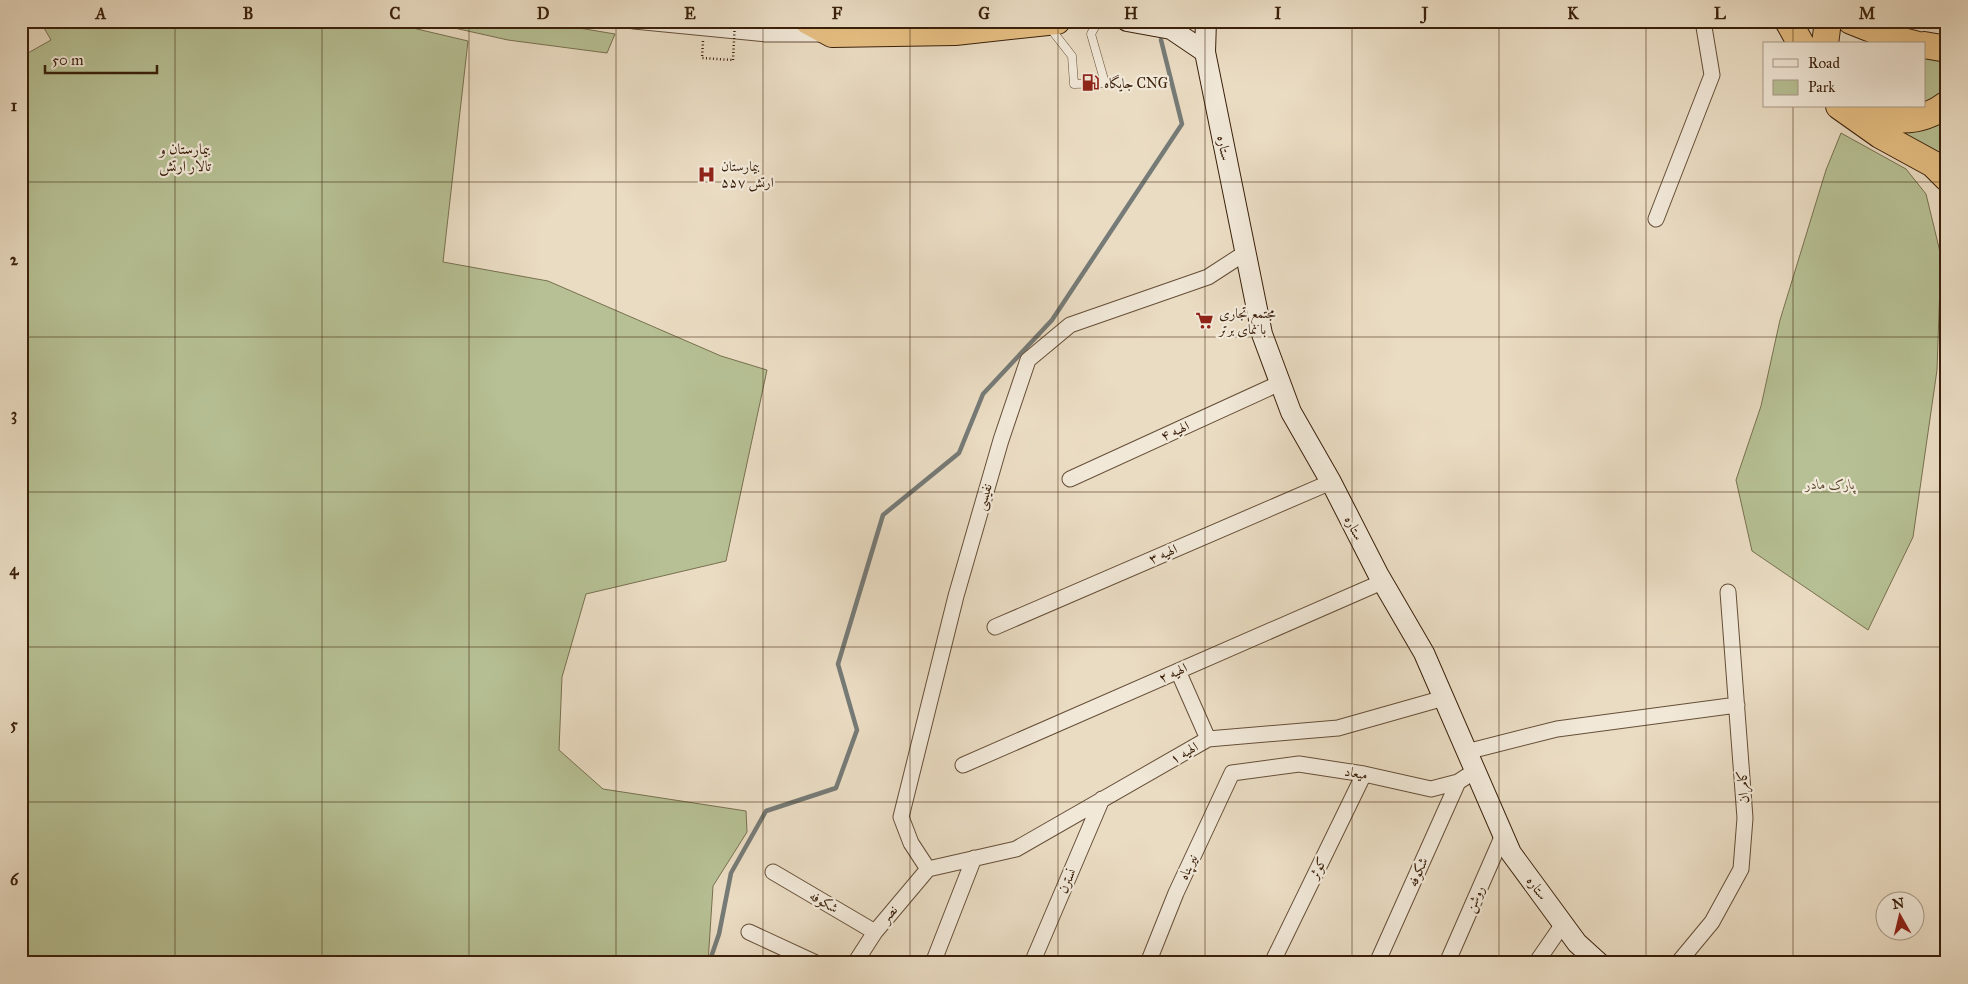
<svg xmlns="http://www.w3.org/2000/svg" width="1968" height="984" font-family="'IM FELL Great Primer',Amiri,serif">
  <rect width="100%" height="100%" fill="#eadcc3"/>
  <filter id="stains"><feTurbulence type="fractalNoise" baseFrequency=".004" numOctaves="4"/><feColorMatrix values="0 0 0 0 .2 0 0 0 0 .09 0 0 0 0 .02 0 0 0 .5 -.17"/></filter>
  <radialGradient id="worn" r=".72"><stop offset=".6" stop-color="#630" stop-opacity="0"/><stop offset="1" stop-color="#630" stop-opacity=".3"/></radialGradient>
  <path fill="#b6c094" stroke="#78704f" d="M40,21H383L468,41L443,262L548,281L721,356L767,370L726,561L586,594L562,677L559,750L603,789L746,811L747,832L713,886L708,963H21V57L51,40Z
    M423,21H537L615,34L607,53L508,40Z
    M1924,55L1947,58V93C1924,111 1899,119 1872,106H1924Z
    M1947,119V164C1925,144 1912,138 1885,128Z
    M1841,133L1906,169L1926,194L1941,256L1937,370L1913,537L1868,630L1752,551L1736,480L1761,406L1780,320L1826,170Z"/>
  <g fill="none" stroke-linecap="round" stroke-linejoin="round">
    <path stroke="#767b77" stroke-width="4.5" d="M709,963L719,934L731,873L766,811L836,788L857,730L838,664L883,515L959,453L983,394L1052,320L1182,124L1161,40"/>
    <defs>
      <path id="lane" d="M1050,28L1072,56L1074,84L1105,83L1091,34L1098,21"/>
      <path id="street" d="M634,21L766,34H824
        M1656,219L1712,75L1703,21
        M1070,479L1280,383
        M995,627L1331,482
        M1178,671L1208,739
        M1466,752L1557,729L1737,705
        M963,765L1382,582
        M928,869L911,843L901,817L956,596L1001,440L1028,360L1070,325L1208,277L1245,253
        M928,869L1016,849L1208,739L1338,728L1444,698
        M773,872L875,932
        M749,932L816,963
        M855,963L875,932L928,869
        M933,963L974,858
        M1032,963L1102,799
        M1148,963L1176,893L1232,773L1299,764L1364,774L1431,789L1458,782L1475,771
        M1272,963L1364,774
        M1377,963L1458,782
        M1447,963L1503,835
        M1536,963L1563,924
        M1678,963L1712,922L1741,869L1745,818L1728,592"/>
      <path id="secondary" d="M1127,21L1171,29L1205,52
        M1206,21L1205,52L1262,334L1291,412L1331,482L1378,574L1424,653L1511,853L1577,943L1599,963"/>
      <path id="highway" d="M808,21L832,34L955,32L1057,21
        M1788,21L1801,44
        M1851,21L1899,40L1915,44
        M1825,44L1828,21
        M1924,45L1947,49
        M1839,106L1880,135L1933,164L1947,178
        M1857,106C1886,124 1920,125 1947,104"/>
    </defs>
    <use href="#lane" stroke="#664f38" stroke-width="9"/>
    <use href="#street" stroke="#664f38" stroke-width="17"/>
    <use href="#secondary" stroke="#3a200a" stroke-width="22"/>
    <use href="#highway" stroke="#3a200a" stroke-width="28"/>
    <path stroke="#3a200a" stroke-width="2.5" stroke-dasharray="1 2.5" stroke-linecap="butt" d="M703,41L702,58L733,60"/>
    <use href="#lane" stroke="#f1e8d8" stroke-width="8"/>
    <use href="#street" stroke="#f1e8d8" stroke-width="15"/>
    <use href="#secondary" stroke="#f1e8d8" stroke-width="20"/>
    <use href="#highway" stroke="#e5be82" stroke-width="26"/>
    <path stroke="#3a200a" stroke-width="2.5" stroke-dasharray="1 2.5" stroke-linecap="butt" d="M733,60L735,21"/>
  </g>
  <path fill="none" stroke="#3a200a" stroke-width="1" stroke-opacity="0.55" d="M175,21V963M322,21V963M469,21V963M616,21V963M763,21V963M910,21V963M1058,21V963M1205,21V963M1352,21V963M1499,21V963M1646,21V963M1793,21V44M1793,106V963M21,182H1947M21,337H1947M21,492H1947M21,647H1947M21,802H1947"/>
  <defs>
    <symbol id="fuel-bare" viewBox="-9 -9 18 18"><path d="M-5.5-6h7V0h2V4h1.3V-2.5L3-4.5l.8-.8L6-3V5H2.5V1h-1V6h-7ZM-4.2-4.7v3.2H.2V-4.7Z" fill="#8f2418" stroke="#f1e8d8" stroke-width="2.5" paint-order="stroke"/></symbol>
    <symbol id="hospital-bare" viewBox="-9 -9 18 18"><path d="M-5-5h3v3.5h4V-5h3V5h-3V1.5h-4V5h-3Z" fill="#8f2418" stroke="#f1e8d8" stroke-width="2.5" paint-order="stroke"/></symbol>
    <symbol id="supermarket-bare" viewBox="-9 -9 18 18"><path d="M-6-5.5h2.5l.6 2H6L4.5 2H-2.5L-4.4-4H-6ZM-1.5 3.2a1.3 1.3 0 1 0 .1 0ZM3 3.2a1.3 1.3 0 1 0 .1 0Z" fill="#8f2418" stroke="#f1e8d8" stroke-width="2.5" paint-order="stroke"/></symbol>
  </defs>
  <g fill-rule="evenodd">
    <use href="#fuel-bare" x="1078" y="70" width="25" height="25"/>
    <use href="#hospital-bare" x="694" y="162" width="25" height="25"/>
    <use href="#supermarket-bare" x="1192" y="308" width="25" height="25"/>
  </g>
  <g text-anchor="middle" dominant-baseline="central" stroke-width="4.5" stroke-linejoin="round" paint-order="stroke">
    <g font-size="14" fill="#3a200a" stroke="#f1e8d8" text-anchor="start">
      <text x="1104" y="83">جایگاه CNG</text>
      <text x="721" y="166">بیمارستان<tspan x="721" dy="16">۵۵۷ ارتش</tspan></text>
      <text x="1219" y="313">مجتمع تجاری<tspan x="1219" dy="16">با نمای برتر</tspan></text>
    </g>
    <g font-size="14" fill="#3a200a" stroke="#f1e8d8">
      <text transform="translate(1224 148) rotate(79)">ستاره</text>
      <text transform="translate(1175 431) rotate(-24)">الهیه ۴</text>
      <text transform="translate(984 497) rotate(-74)">نفیسی</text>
      <text transform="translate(1354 528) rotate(63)">ستاره</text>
      <text transform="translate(1163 554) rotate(-23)">الهیه ۳</text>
      <text transform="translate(1173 673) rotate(-24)">الهیه ۲</text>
      <text transform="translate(1184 753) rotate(-30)">الهیه ۱</text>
      <text transform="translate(1356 773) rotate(10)">میعاد</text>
      <text transform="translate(1743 787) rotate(-94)">کامران</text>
      <text transform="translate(1188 867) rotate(-65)">نیرپناه</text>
      <text transform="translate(1318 868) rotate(-64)">کوثر</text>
      <text transform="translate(1418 872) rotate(-66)">شکوفه</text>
      <text transform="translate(1067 881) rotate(-67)">نسترن</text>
      <text transform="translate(1537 888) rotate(54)">ستاره</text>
      <text transform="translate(1475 899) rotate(-67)">روشن</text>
      <text transform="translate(824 902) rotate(30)">شکوفه</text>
      <text transform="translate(889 914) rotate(-50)">نصر</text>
    </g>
    <g font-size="14" font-style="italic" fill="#59482c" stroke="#f1e8d8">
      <text x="1830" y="484">پارک مادر</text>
    </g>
    <g font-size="15" fill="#3a200a" stroke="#f1e8d8">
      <text x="185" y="149">بیمارستان و<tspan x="185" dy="17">تالار ارتش</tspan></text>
    </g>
  </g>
  <rect width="1968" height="984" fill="none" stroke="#eadcc3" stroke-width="55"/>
  <rect x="1763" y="42" width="162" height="65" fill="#f1e8d8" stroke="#a89886"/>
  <rect x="1773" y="59" width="25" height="8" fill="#f1e8d8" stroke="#a89886"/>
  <text x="1808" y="68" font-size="15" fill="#3a200a">Road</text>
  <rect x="1773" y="80" width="25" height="15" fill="#b6c094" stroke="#a89886"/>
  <text x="1808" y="92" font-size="15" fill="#3a200a">Park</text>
  <g transform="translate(1900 916) rotate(352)"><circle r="24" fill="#f1e8d8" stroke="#a89886"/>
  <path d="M0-4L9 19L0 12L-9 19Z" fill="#8f2418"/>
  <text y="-8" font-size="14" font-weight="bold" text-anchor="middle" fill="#3a200a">N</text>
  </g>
  <path d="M45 65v8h112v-8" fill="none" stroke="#3a200a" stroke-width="2.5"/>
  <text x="52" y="65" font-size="15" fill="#3a200a" stroke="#f1e8d8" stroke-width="4" paint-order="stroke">50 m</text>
  <rect x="28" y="28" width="1912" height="928" fill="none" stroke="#3a200a" stroke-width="2"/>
  <g font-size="16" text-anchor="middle" font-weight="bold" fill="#3a200a">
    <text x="101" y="19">A</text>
    <text x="248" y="19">B</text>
    <text x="395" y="19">C</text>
    <text x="543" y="19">D</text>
    <text x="690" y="19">E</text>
    <text x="837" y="19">F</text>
    <text x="984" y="19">G</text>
    <text x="1131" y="19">H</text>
    <text x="1278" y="19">I</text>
    <text x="1425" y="19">J</text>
    <text x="1573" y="19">K</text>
    <text x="1720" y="19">L</text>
    <text x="1867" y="19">M</text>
    <text x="14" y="111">1</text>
    <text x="14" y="265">2</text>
    <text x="14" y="420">3</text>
    <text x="14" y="575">4</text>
    <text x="14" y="730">5</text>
    <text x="14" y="885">6</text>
  </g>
  <rect width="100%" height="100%" filter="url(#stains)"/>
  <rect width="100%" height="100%" fill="url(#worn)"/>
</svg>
